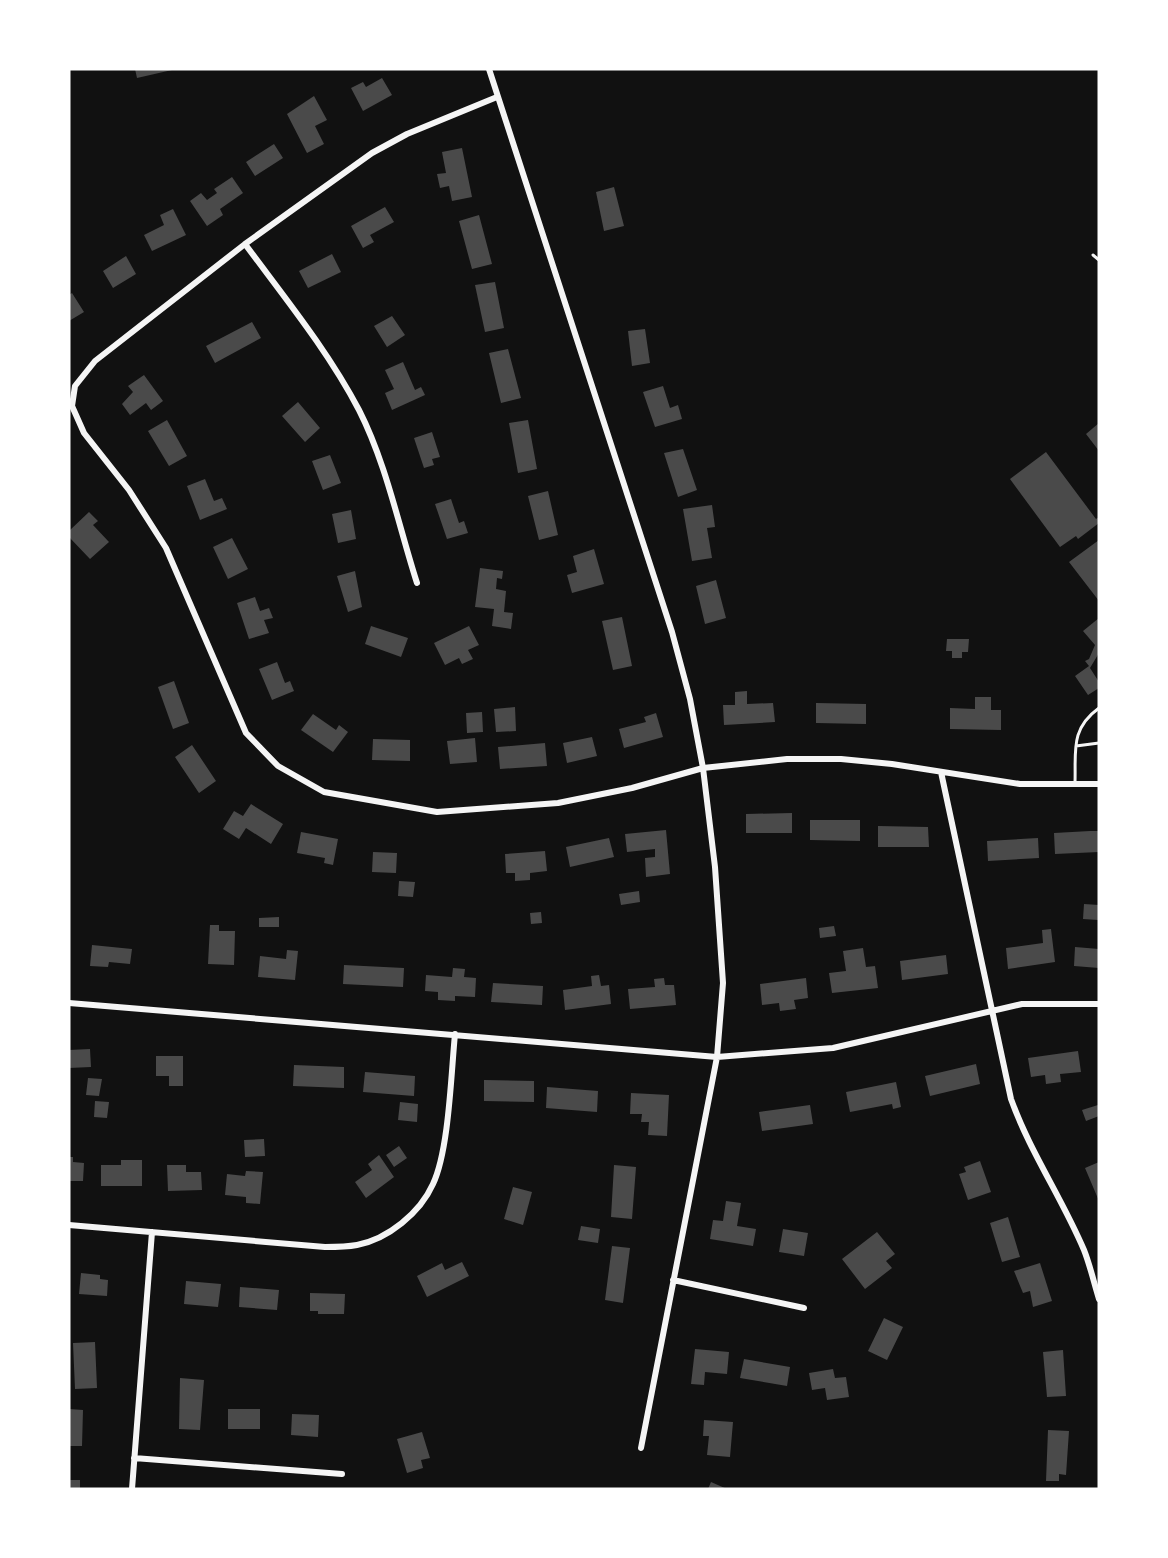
<svg xmlns="http://www.w3.org/2000/svg" width="1168" height="1558" font-family="Ubuntu,sans-serif">
  <rect width="100%" height="100%" fill="#111"/>
  <path fill="#4a4a4a" d="M135,69H172V70L137,78Z
    M382,78L392,95L363,111L351,88L363,82L366,87Z
    M314,96L327,120L315,126L324,144L307,153L287,114Z
    M274,144L283,158L255,176L246,162Z
    M462,148L472,197L452,201L449,186L440,188L437,174L446,173L442,152Z
    M232,177L243,193L220,209L223,215L207,226L190,201L201,193L207,200L217,193L214,189Z
    M614,187L624,226L604,231L596,192Z
    M385,207L394,222L370,235L374,242L363,248L351,226Z
    M173,209L186,235L152,251L144,235L164,225L160,215Z
    M479,215L492,264L472,269L459,221Z
    M332,254L341,272L308,288L299,271Z
    M126,256L136,274L113,288L103,271Z
    M495,282L504,328L485,332L475,285Z
    M72,293L84,312L69,321V295Z
    M392,316L405,335L387,347L374,326Z
    M252,322L261,338L215,363L206,346Z
    M645,329L650,363L632,366L628,331Z
    M508,349L521,398L501,403L489,353Z
    M403,362L415,390L421,387L425,395L392,410L385,393L394,389L385,370Z
    M144,375L163,401L151,410L146,403L130,415L122,404L133,392L128,386Z
    M663,386L670,408L678,405L682,419L655,427L643,392Z
    M298,402L320,428L305,442L282,416Z
    M167,420L187,456L169,466L148,431Z
    M528,420L537,469L518,473L509,423Z
    M1099,423V451L1086,434Z
    M432,432L440,457L432,459L434,465L424,468L414,438Z
    M683,449L697,490L678,497L664,453Z
    M1046,452L1096,519L1099,517V523L1078,539L1076,536L1060,547L1010,479Z
    M330,455L341,483L323,490L312,461Z
    M205,479L214,501L222,498L227,509L200,520L187,486Z
    M548,491L558,535L539,540L528,496Z
    M451,499L459,523L464,521L468,533L447,539L435,504Z
    M712,505L715,527L707,528L712,558L692,561L683,509Z
    M351,510L356,539L338,543L332,514Z
    M89,512L98,521L93,525L109,542L90,559L69,537V531Z
    M232,538L248,569L228,579L213,547Z
    M1099,540V601L1069,562Z
    M594,549L604,584L572,593L567,575L577,572L573,556Z
    M480,568L503,571L502,579L497,578L496,589L506,591L504,612L513,613L511,629L492,626L494,609L475,607Z
    M355,571L362,607L348,612L337,576Z
    M716,580L726,618L705,624L696,586Z
    M255,597L260,611L269,608L273,618L264,620L269,633L249,639L237,603Z
    M622,617L632,666L613,670L602,621Z
    M1099,618V653L1090,668L1099,682V688L1088,695L1075,676L1089,666L1085,661L1089,659L1095,645L1083,631Z
    M371,626L408,638L401,657L365,644Z
    M469,626L479,645L468,650L473,659L462,664L459,658L445,665L434,643Z
    M947,639H969L968,652H962V658H952V651H946Z
    M277,662L285,683L290,681L294,691L272,700L259,669Z
    M174,681L189,723L173,729L158,687Z
    M747,691V704L773,703L775,722L724,725L723,705H735V692Z
    M975,697H991V710H1001V730L950,729V708L975,709Z
    M816,703L866,704V724L816,723Z
    M515,707L516,731L496,732L494,709Z
    M482,712L483,732L467,733L466,713Z
    M656,713L663,737L624,748L619,729L646,722L644,717Z
    M313,714L336,730L339,725L348,732L333,752L301,730Z
    M592,737L597,756L567,763L563,743Z
    M475,738L477,762L450,764L447,741Z
    M373,739L410,740V761L372,760Z
    M545,743L547,766L500,769L498,747Z
    M192,745L216,781L199,793L175,757Z
    M251,804L283,824L271,844L246,828L239,839L223,829L234,811L243,816Z
    M792,813V833H746V814Z
    M810,820H860V841L810,840Z
    M878,826L928,827L929,847H878Z
    M666,830L670,874L646,877L645,858L655,857V849L627,852L625,834Z
    M1090,831H1099V852L1055,854L1054,833Z
    M301,832L338,839L333,865L324,863L325,858L297,853Z
    M609,838L614,857L570,867L566,847Z
    M1038,838L1039,858L988,861L987,841Z
    M545,851L547,871L530,873V880L515,881V873H506L505,854Z
    M373,852L397,853L396,873L372,872Z
    M399,881L415,882L413,897L398,896Z
    M639,891L640,902L621,905L619,894Z
    M1084,904L1099,905L1098,920L1083,919Z
    M541,912L542,923L531,924L530,913Z
    M279,917V927H259V918Z
    M210,925H219V931H235L234,965L208,964Z
    M834,926L836,936L820,938L819,928Z
    M1051,929L1055,962L1008,969L1006,948L1043,943L1042,930Z
    M92,945L132,949L130,964L109,962L108,967L90,966Z
    M1075,947L1099,949V968L1074,966Z
    M863,948L866,967L875,966L878,988L832,993L829,973L846,971L843,951Z
    M287,950L298,951L295,980L258,977L260,956L286,959Z
    M946,955L948,974L902,980L900,961Z
    M344,965L404,968L403,987L343,984Z
    M453,968L465,969L464,977L476,978L475,997L455,996V1001L438,1000V992L425,991L426,975L452,977Z
    M599,975L601,986L609,985L611,1004L565,1010L563,990L592,986L591,976Z
    M664,978L665,985H674L676,1005L630,1009L628,989L655,987L654,979Z
    M806,978L808,998L794,1000L796,1009L780,1011L779,1003L762,1005L760,984Z
    M493,983L543,986L542,1005L491,1002Z
    M90,1049L91,1067L69,1068V1050Z
    M1078,1051L1081,1072L1060,1074L1061,1082L1046,1084L1045,1075L1031,1077L1028,1058Z
    M156,1056H183V1086H169V1076H156Z
    M976,1064L980,1084L930,1096L925,1076Z
    M294,1065L344,1067V1088L293,1086Z
    M365,1072L415,1076L414,1096L363,1092Z
    M88,1078L102,1079L99,1096L86,1095Z
    M484,1080L534,1081V1102L484,1101Z
    M896,1082L901,1107L893,1109L892,1104L850,1112L846,1092Z
    M547,1087L598,1091L597,1112L546,1108Z
    M631,1093L669,1095L667,1136L648,1135L649,1122H641L642,1114H630Z
    M95,1101L109,1102L107,1118L94,1117Z
    M400,1102L418,1104L417,1122L398,1120Z
    M810,1105L813,1124L762,1131L759,1112Z
    M1098,1105L1099,1116L1086,1121L1082,1110Z
    M264,1139L265,1156L245,1157L244,1140Z
    M399,1146L407,1158L394,1167L386,1155Z
    M379,1155L394,1177L366,1198L355,1182L372,1170L368,1164Z
    M69,1157H73V1162L84,1163L83,1181H69Z
    M121,1160H142V1186H101V1165H121Z
    M980,1161L991,1192L968,1200L959,1174L966,1172L964,1167Z
    M1099,1162V1201L1085,1168Z
    M167,1165H186V1172H201L202,1190L168,1191Z
    M614,1165L636,1167L632,1219L611,1217Z
    M246,1171L263,1172L260,1204L246,1203V1197L225,1195L227,1174L245,1176Z
    M513,1187L532,1192L523,1225L504,1219Z
    M726,1201L741,1203L737,1226L756,1229L753,1246L710,1239L713,1220L723,1221Z
    M1008,1217L1020,1257L1002,1262L990,1223Z
    M581,1226L600,1229L598,1243L578,1240Z
    M783,1229L808,1233L804,1256L779,1252Z
    M877,1232L895,1254L886,1261L892,1268L865,1289L842,1259Z
    M612,1246L630,1248L623,1303L605,1300Z
    M462,1262L469,1276L427,1297L417,1276L442,1263L445,1270Z
    M1040,1263L1052,1301L1033,1307L1030,1291L1023,1293L1014,1271Z
    M81,1273L100,1275V1279L108,1280L107,1296L79,1294Z
    M186,1281L221,1284L218,1307L184,1304Z
    M240,1287L279,1290L277,1310L239,1307Z
    M310,1293L345,1294L344,1314H318V1311H310Z
    M884,1318L903,1327L887,1360L868,1351Z
    M95,1342L97,1388L75,1389L73,1343Z
    M695,1349L729,1352L727,1374L705,1372L704,1385L691,1384Z
    M1063,1350L1066,1396L1047,1397L1043,1352Z
    M744,1359L790,1367L787,1386L740,1378Z
    M833,1369L835,1378L846,1377L849,1397L827,1400L825,1388L812,1390L809,1373Z
    M180,1378L204,1380L200,1430L179,1429Z
    M69,1409L83,1410L82,1446H69Z
    M228,1409H260V1429H228Z
    M292,1414L319,1415L318,1437L291,1435Z
    M704,1420L733,1422L730,1457L707,1455L709,1436H703Z
    M1048,1430L1069,1431L1066,1475L1059,1474V1481H1046Z
    M422,1432L430,1458L421,1460L423,1468L407,1473L397,1439Z
    M69,1480H80V1489H69Z
    M711,1482L727,1489H708Z"/>
  <g fill="none" stroke-linecap="round" stroke-linejoin="round">
    <path stroke="#f5f5f5" stroke-width="3" d="M1093,255L1099,260
      M1076,746L1099,743
      M1075,783C1076,751 1070,729 1099,708"/>
    <path stroke="#f5f5f5" stroke-width="6" d="M489,69L672,632L690,699L703,768L715,867L723,983L717,1057L641,1448
      M497,97L407,134L372,153L245,244L95,361L75,386L72,406L84,433L129,490L166,548L246,733L278,766L324,792L437,812L558,803L632,788L703,768L787,759H841L892,764L1020,784H1099
      M245,244C285,298 328,351 359,410C386,463 399,527 417,583
      M941,772L1011,1099C1030,1152 1062,1198 1084,1250C1090,1265 1094,1283 1099,1299
      M69,1003L717,1057L833,1048L1022,1004H1099
      M69,1225L325,1247C335,1247 346,1247 357,1245C388,1239 420,1213 433,1184C449,1150 451,1074 455,1034
      M673,1280L804,1308
      M134,1458L342,1474
      M132,1489L152,1232"/>
  </g>
  <rect width="1168" height="1558" fill="none" stroke="#ffffff" stroke-width="141"/>
</svg>
